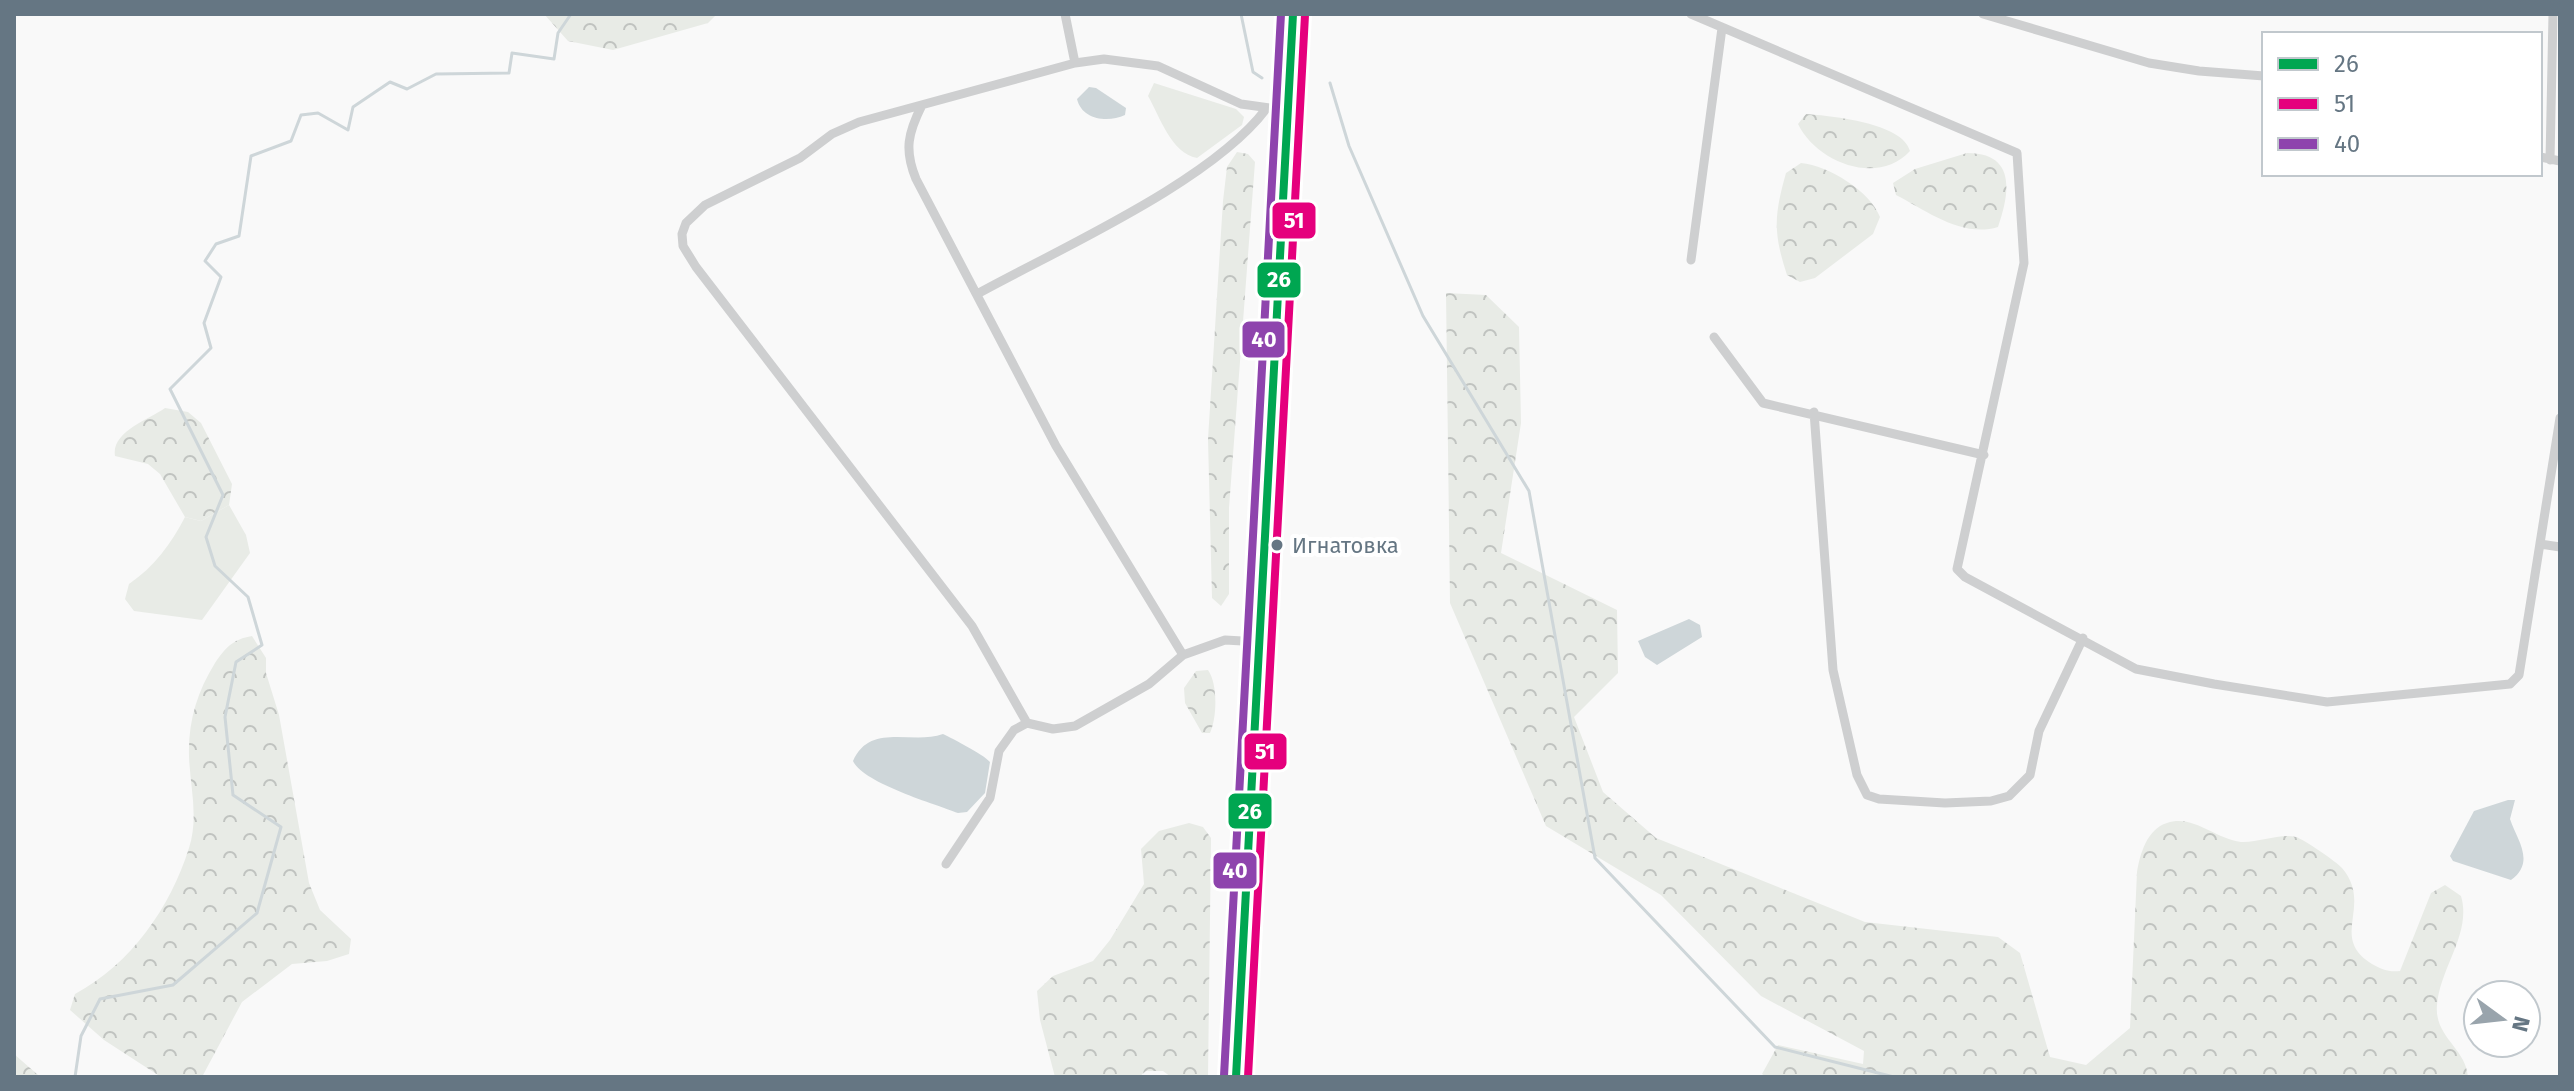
<svg xmlns="http://www.w3.org/2000/svg" width="2574" height="1091" font-family="'Fira Sans',sans-serif">
  <defs>
    <pattern id="forest-crowns" width="20" height="18" patternUnits="userSpaceOnUse" patternTransform="scale(2)"><rect width="20" height="18" fill="#e8ebe6"/><path d="M2 6a3 3 0 1 1 6 0M12 15a3 3 0 1 1 6 0" fill="none" stroke="#c0c3c0"/></pattern>
  </defs>
  <rect width="100%" height="100%" fill="#f9f9f9"/>
  <path fill="#e8ebe6" d="M1154,83L1236,109L1244,117L1242,125L1197,158C1171,153 1160,117 1148,96Z
    M229,505L246,535L250,553L202,620L134,611L125,599L129,584C154,567 171,544 185,517L201,521Z"/>
  <path fill="url(#forest-crowns)" d="M544,14H717L708,23L613,50L568,41Z
    M1806,114C1832,116 1903,123 1910,151C1878,186 1817,163 1798,124Z
    M1237,152L1248,154L1255,162L1229,508V594L1221,606L1212,598L1208,439L1223,201L1227,167Z
    M1967,153C2016,153 2010,192 1998,227C1962,238 1927,211 1896,195L1893,183L1915,169Z
    M1801,163C1829,166 1870,191 1880,217L1873,234L1815,278L1800,282L1787,275C1773,232 1774,216 1786,173Z
    M1446,293L1486,295L1519,327L1521,423L1501,553L1617,610L1618,673L1574,717L1603,792L1656,838L1865,922L1998,937L2020,953L2050,1057L2086,1065L2130,1028L2137,872C2140,854 2147,829 2167,823C2193,814 2215,839 2241,842C2258,843 2280,833 2296,837C2303,839 2337,862 2342,868C2374,906 2328,937 2372,964C2383,970 2388,972 2400,971L2431,893L2445,885L2461,896C2472,933 2440,968 2437,1005C2434,1037 2466,1048 2468,1077H1766L1762,1074L1778,1045L1863,1064L1864,1051L1761,996L1661,895L1546,826L1450,603Z
    M165,408L188,412L201,423L232,484L229,505L201,521L185,517L160,474L148,464L115,456C111,432 148,420 165,408Z
    M252,636L266,658V673L279,715L309,883L320,910L351,939L349,954L327,961L292,964L242,1002L202,1077H161L104,1040L70,1010L75,994C131,964 170,908 189,848C199,817 190,787 189,756C188,722 197,692 215,663C225,648 233,639 252,636Z
    M1208,670C1218,684 1217,718 1210,733H1202L1185,703L1184,688L1196,671Z
    M1189,823L1203,827L1211,838L1208,1077H1171L1163,1071H1146L1139,1077H1055L1040,1020L1037,991L1053,976L1093,961L1110,940L1144,884L1141,849L1159,831Z
    M14,1054L38,1075L39,1077H14Z"/>
  <path fill="#ced6d9" d="M1089,87L1096,88L1126,108L1125,115C1108,123 1082,120 1077,99Z
    M1689,619L1700,625L1702,637L1657,665L1645,657L1638,641Z
    M943,734C953,739 983,754 990,762L985,793L967,812L958,813C935,804 863,783 853,761C870,722 912,745 943,734Z
    M2508,800H2515L2510,819C2517,840 2536,862 2511,880L2453,861L2450,856L2474,811Z"/>
  <g fill="none" stroke-linecap="round" stroke-linejoin="round">
    <path stroke="#ced6d9" stroke-width="3" d="M1241,14L1253,72L1262,78
      M1330,83L1349,146L1423,316L1529,491L1595,858L1775,1047L1894,1077
      M75,1077L81,1036L100,999L173,985L257,913L281,827L233,795L225,717L236,662L262,645L248,597L215,566L206,537L223,495L170,389L211,348L204,323L221,277L205,261L216,244L239,236L251,156L291,141L301,115L318,113L348,130L353,107L390,82L407,89L436,74L509,73L512,53L554,59L558,33L571,14"/>
    <defs>
      <path id="primary" d="M1236,1077L1293,14"/>
    </defs>
    <use href="#primary" stroke="#d5d6d7" stroke-width="18"/>
    <path stroke="#cecfd0" stroke-width="9" d="M1065,14L1075,63
      M1691,14L2017,153L2024,263L1957,569L1965,577L2136,669L2214,684L2327,702L2510,684L2519,675L2560,418
      M1983,14L2149,63L2199,71L2264,76
      M922,105C908,133 904,150 916,179L1056,446L1183,655
      M2540,157L2560,161
      M2550,160L2553,14
      M1691,260L1722,28
      M979,293C1061,248 1212,181 1266,109
      M1714,337L1763,403L1984,455
      M1814,412L1833,670L1857,775L1867,795L1879,799L1945,803L1991,801L2009,796L2030,775L2039,731L2083,638
      M2540,544L2560,547
      M1027,723L972,626L696,267L683,246L682,234L686,223L705,205L800,158L832,134L859,122L1075,63L1104,59L1158,66L1241,104L1285,110
      M946,864L990,798L999,751L1014,730L1027,723L1053,729L1075,726L1149,684L1183,655L1225,640L1260,642"/>
    <use href="#primary" stroke="#e1e2e2" stroke-width="14"/>
    <defs>
      <path id="bus-1" d="M1236,1077L1293,14"/>
      <path id="bus-2" d="M1248,1077L1305,15"/>
      <path id="bus-3" d="M1224,1076L1281,14"/>
    </defs>
    <use href="#bus-1" stroke="#fff" stroke-width="14"/>
    <use href="#bus-2" stroke="#fff" stroke-width="14"/>
    <use href="#bus-3" stroke="#fff" stroke-width="14"/>
    <use href="#bus-1" stroke="#00a651" stroke-width="8"/>
    <use href="#bus-2" stroke="#e5007d" stroke-width="8"/>
    <use href="#bus-3" stroke="#8e44ad" stroke-width="8"/>
  </g>
  <circle fill="#657683" stroke="#fff" stroke-width="3" cx="1277" cy="545" r="7"/>
  <g text-anchor="middle" dominant-baseline="central" stroke-width="8" stroke-linejoin="round" paint-order="stroke">
    <g font-size="22" fill="#657683" stroke="#fff" text-anchor="start">
      <text x="1292" y="545">Игнатовка</text>
    </g>
  </g>
  <g stroke="#fff" stroke-width="3">
    <rect x="1271" y="201" width="46" height="39" rx="8" fill="#e5007d"/>
    <rect x="1256" y="261" width="46" height="38" rx="8" fill="#00a651"/>
    <rect x="1241" y="320" width="45" height="39" rx="8" fill="#8e44ad"/>
    <rect x="1243" y="732" width="45" height="39" rx="8" fill="#e5007d"/>
    <rect x="1227" y="792" width="46" height="38" rx="8" fill="#00a651"/>
    <rect x="1212" y="851" width="46" height="39" rx="8" fill="#8e44ad"/>
  </g>
  <g font-size="22" text-anchor="middle" font-weight="bold" fill="#fff">
    <text x="1294" y="228">51</text>
    <text x="1279" y="287">26</text>
    <text x="1264" y="347">40</text>
    <text x="1265" y="759">51</text>
    <text x="1250" y="819">26</text>
    <text x="1235" y="878">40</text>
  </g>
  <rect width="2574" height="1091" fill="none" stroke="#657683" stroke-width="32"/>
  <rect x="2262" y="32" width="280" height="144" fill="#ffffff" stroke="#c1c8cd" stroke-width="2"/>
  <rect x="2278" y="58" width="40" height="12" fill="#00a651" stroke="#c1c8cd" stroke-width="2"/>
  <text x="2334" y="72" font-size="24" fill="#657683">26</text>
  <rect x="2278" y="98" width="40" height="12" fill="#e5007d" stroke="#c1c8cd" stroke-width="2"/>
  <text x="2334" y="112" font-size="24" fill="#657683">51</text>
  <rect x="2278" y="138" width="40" height="12" fill="#8e44ad" stroke="#c1c8cd" stroke-width="2"/>
  <text x="2334" y="152" font-size="24" fill="#657683">40</text>
  <g transform="translate(2502 1019) rotate(105)"><circle r="38" fill="#ffffff" stroke="#c1c8cd" stroke-width="2"/>
  <path d="M0-6L14 30L0 20L-14 30Z" fill="#99a4ac"/>
  <text y="-12" font-size="22" font-weight="bold" text-anchor="middle" fill="#657683">N</text>
  </g>
</svg>
